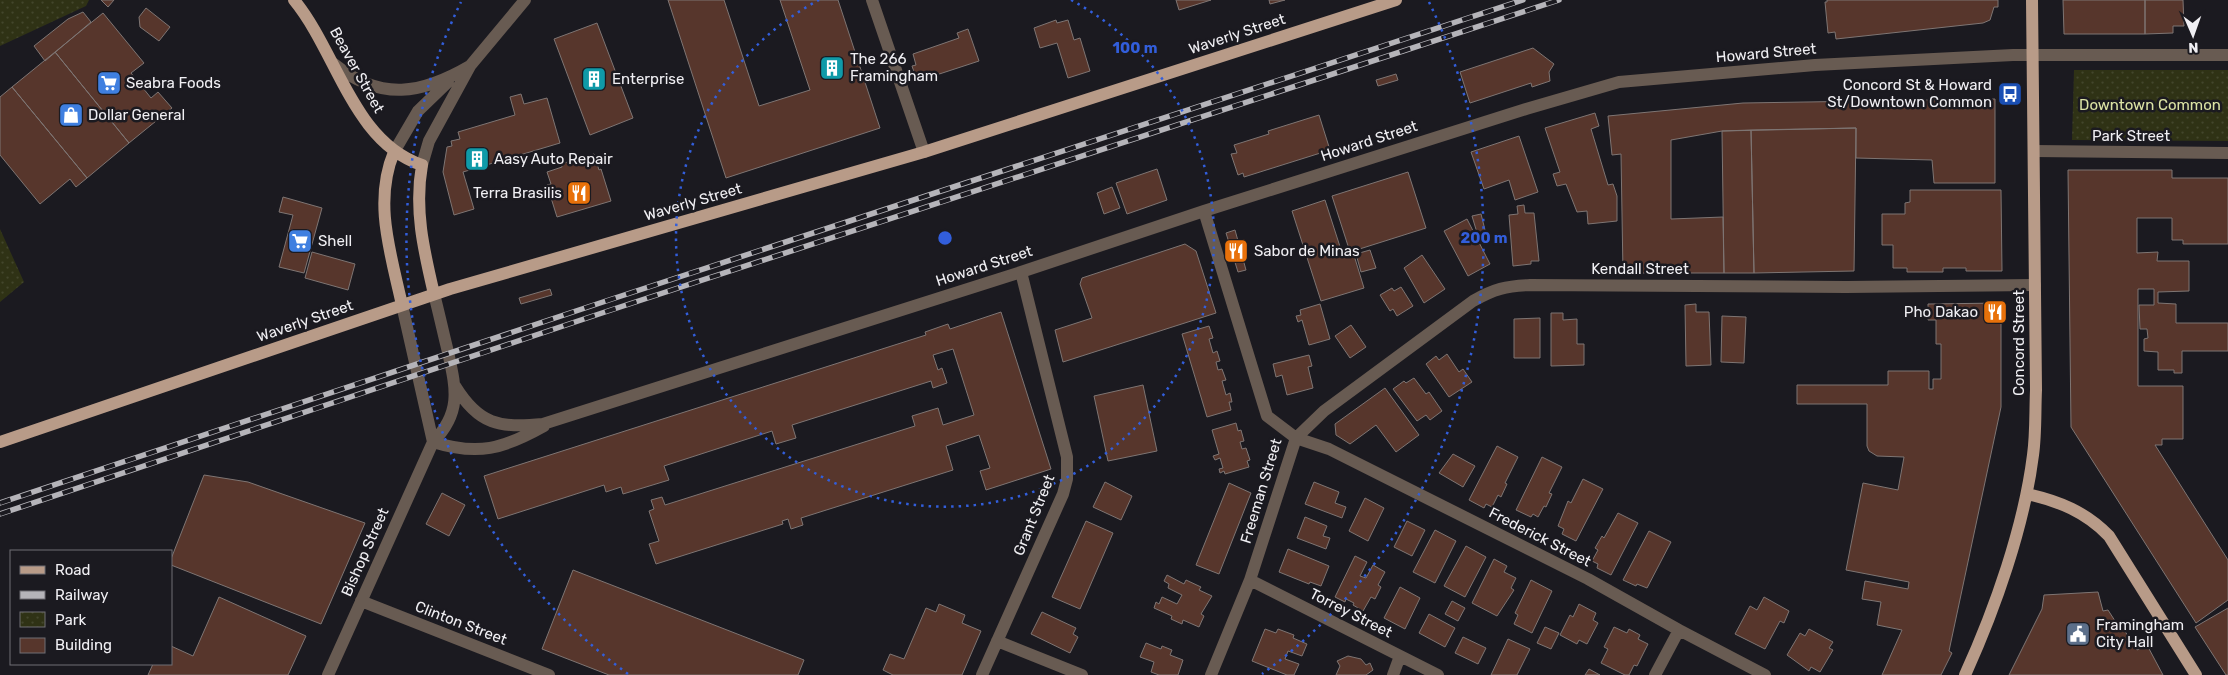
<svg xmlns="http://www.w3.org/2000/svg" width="2228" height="675" font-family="Rubik,sans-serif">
  <defs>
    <pattern id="park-dots" width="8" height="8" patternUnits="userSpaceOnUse" patternTransform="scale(1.25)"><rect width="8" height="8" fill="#2f3215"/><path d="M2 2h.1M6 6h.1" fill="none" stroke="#43462c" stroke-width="1.8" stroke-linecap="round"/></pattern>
  </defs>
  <rect width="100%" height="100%" fill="#1b1a20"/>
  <path fill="url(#park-dots)" d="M0,0H89L86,6L0,46Z
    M2074,70H2228V141L2072,140Z
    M0,229L24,282L0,302Z"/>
  <path fill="#57362c" stroke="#7e7573" d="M101,0H114L108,7Z
    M668,0H724L759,106L810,90L780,0H838L880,128L726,178Z
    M1176,0H1211L1179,10Z
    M1269,0H1285L1270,4Z
    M1827,0H1998V7H1994L1990,20L1983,23L1836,39L1835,32L1828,33L1825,2H1827Z
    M2063,0H2145V34H2064Z
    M2145,0H2183L2184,26H2173V33L2145,34Z
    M146,8L170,27L159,41L140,27L139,17Z
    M83,12L91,22L45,61L34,46L68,19Z
    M103,13L144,63L131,73L151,98L158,92L172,108L129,143L55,52Z
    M1056,20L1057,23L1068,20L1074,40L1080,38L1090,71L1068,78L1057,43L1040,48L1034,28Z
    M597,23L633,118L590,135L554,39Z
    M968,29L979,61L921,80L920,77L916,78L912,66L916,65L913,54L959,38L957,33Z
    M1533,48L1554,64L1549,72L1550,81L1532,87L1531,83L1470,103L1460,72Z
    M55,52L129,143L87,178L12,87Z
    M1396,74L1398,80L1378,86L1376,80Z
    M12,87L87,178L76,187L70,179L40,204L0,155V97Z
    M521,94L524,104L547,98L560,143L463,172L474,209L454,215L443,172L447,147L452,146L451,141L460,139L458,132L515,115L510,97Z
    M1995,99V183H1934L1932,160L1856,158V128L1722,131L1671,140V219L1723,217L1724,273H1623L1621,154L1612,155L1608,116L1743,103Z
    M1595,113L1599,126L1591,129L1608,185L1613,184L1617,196V221L1588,224L1587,211L1577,212L1566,184L1557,186L1553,174L1560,172L1545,128Z
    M1319,115L1330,150L1244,177L1243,173L1238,175L1231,154L1237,153L1234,145L1269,134L1268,131Z
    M1856,128L1854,271L1754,273L1751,130Z
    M1751,130L1754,273H1724L1722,131Z
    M1519,136L1538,192L1515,200L1509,180L1484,189L1471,152Z
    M594,154L599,170L601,169L611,201L557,217L547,185L551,184L547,172L562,167L561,164Z
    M1157,169L1167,200L1127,214L1116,183Z
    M2068,170H2172V178H2228V244H2183V240H2172V218H2137V253L2158,252L2157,261H2189V291L2158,292V303L2176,304V323H2228V351H2182V373H2174V370H2158V352L2144,351V339L2148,338L2147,329H2140L2139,305H2154V289H2138V386H2183V439H2162V445H2155L2228,560V600L2196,623L2071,427Z
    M1408,172L1426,228L1350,252L1332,196Z
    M1112,187L1120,208L1104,214L1097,193Z
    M1910,190H2001L2002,271H1966V268H1943V272H1907V268H1893V245H1882V214H1905V203L1910,202Z
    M283,197L322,208L304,273L279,267L293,215L279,212Z
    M1325,200L1343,256L1353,252L1364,288L1321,301L1292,211Z
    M1524,205L1525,213H1534L1539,261H1531V264L1513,266L1509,215L1518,214L1517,206Z
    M1481,214L1486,234L1478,236L1472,216Z
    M1467,219L1490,264L1468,276L1444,231Z
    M1235,230L1246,270L1238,272L1226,233Z
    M1185,244L1196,251L1216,313L1063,362L1055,330L1092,318L1080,284L1082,278Z
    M1370,250L1376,268L1361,272L1356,254Z
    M312,252L355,264L348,290L305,278Z
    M1422,255L1445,289L1424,303L1404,268Z
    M1401,287L1413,306L1397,316L1393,309L1390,311L1380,295L1392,288L1394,291Z
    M550,289L552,295L521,304L519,298Z
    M2001,303V407L1949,651L1952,653L1941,675H1882L1902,630L1877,625L1881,602L1862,599L1865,581L1908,589L1909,582L1846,570L1863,483L1898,490L1904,457L1877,456L1869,451L1867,446V404H1797V385H1888V371H1929V389H1933V379H1941V344H1936V320H1928V304Z
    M1320,304L1330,339L1309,345L1302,320L1298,322L1296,316L1301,315L1300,310Z
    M1696,304V312H1709L1711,365L1686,366L1685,305Z
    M1001,312L1051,469L986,490L980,471L990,468L979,435L946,446L953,470L801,518L803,525L791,529L788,519L782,521L783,524L656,564L649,544L659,541L649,511L654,509L651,500L662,497L665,505L915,426L912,416L938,408L943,425L974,415L953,349L933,355L938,370L942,368L947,383L933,388L931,381L792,425L796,438L776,444L772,431L664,466L669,480L623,494L621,487L606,492L604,485L498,519L484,476L926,335L925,332L948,324L950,329Z
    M1551,313H1563V320L1577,319V344H1584V365L1551,366Z
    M1722,316L1746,317L1744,363L1721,362Z
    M1540,318V358H1514V319Z
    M1351,325L1366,347L1350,358L1335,336Z
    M1209,326L1213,338L1209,339L1213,353L1217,351L1220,361L1216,362L1218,370L1222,369L1226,380L1222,381L1226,395L1230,393L1232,402H1229L1231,410L1207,417L1182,334Z
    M1447,354L1459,372L1463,369L1472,382L1449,397L1426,364L1436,356L1439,360Z
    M1309,355L1312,366L1308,367L1313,388L1287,395L1282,375L1276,377L1273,364Z
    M1414,378L1426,394L1429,392L1442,411L1430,420L1426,415L1417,421L1393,389L1404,381L1406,383Z
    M1143,385L1157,451L1108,461L1094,396Z
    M1385,388L1419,435L1396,452L1376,425L1350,444L1336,435L1335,424Z
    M1236,423L1238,431L1241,430L1244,441L1240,442L1242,449L1246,448L1250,460L1247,461L1249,467L1225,474L1224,471L1220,473L1219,469L1223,468L1220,458L1215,460L1213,456L1219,454L1212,430Z
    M1497,446L1518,457L1505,483L1507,484L1501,497L1498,495L1492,507L1486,504L1484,508L1469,500Z
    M1453,454L1475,466L1463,487L1439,473Z
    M1542,457L1562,467L1549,493L1552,494L1546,507L1544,506L1538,517L1533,514L1531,517L1516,510Z
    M204,475L248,482L365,523L321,624L171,565V559Z
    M1583,479L1603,489L1576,541L1562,534L1564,529L1558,526L1568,501L1571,503Z
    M1105,482L1132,496L1121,520L1093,507Z
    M1314,482L1339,492L1335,503L1346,507L1342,518L1305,504Z
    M1229,483L1251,493L1219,574L1196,565Z
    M442,493L465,505L449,536L426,524Z
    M1365,498L1384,508L1368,541L1349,531Z
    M1618,513L1638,523L1611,575L1597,568L1598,564L1592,561L1598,550L1595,548L1602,536L1604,538Z
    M1305,517L1327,526L1323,536L1330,538L1326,549L1297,538Z
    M1086,521L1113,533L1080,609L1052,597Z
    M1407,521L1425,530L1412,556L1394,547Z
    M1435,530L1456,541L1435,583L1413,572Z
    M1649,531L1671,542L1647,588L1637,584L1636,586L1623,580Z
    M1466,546L1486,557L1465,597L1444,586Z
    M1288,549L1329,566L1321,586L1310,582L1309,584L1279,572Z
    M1355,556L1367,562L1360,576L1366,578L1373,565L1385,572L1378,585L1381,587L1375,599L1371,597L1363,611L1353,605L1354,603L1346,599L1345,602L1335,597Z
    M1494,559L1507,566L1504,572L1516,578L1511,588L1514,590L1497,616L1472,603Z
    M573,570L804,660L798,675H609L542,649Z
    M1167,575L1184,584L1186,580L1201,587L1199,590L1212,596L1201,614L1204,616L1199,627L1183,620L1182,624L1171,619L1172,616L1154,608L1156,602L1159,604L1162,597L1177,604L1182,595L1168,588L1169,584L1164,581Z
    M1531,580L1552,591L1532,633L1514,624L1518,615L1515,613Z
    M1400,587L1420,598L1405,629L1384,618Z
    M2098,592L2103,611L2108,610L2117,624L2119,622L2137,650L2147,645L2163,675H2009L2042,609L2044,595Z
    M219,597L306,636L288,675H148L153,664H171V646L193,656Z
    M1764,597L1789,611L1784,623L1780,621L1765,649L1735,634L1750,606L1757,610Z
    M1452,601L1465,608L1458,621L1445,614Z
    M939,604L965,615L962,623L981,631L962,675H893L883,670L890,654L904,659L926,608L936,612Z
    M1579,604L1596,613L1593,620L1598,623L1587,644L1579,640L1577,644L1560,635L1570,615L1573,617Z
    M2228,608V675H2226L2195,627Z
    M1042,612L1076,628L1073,634L1078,637L1070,653L1031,634Z
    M1429,614L1455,628L1445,647L1419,633Z
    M1545,627L1559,633L1551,649L1537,643Z
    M1614,627L1627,633L1629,629L1640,635L1638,639L1648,644L1637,666L1634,665L1629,675H1625L1601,663L1608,649L1604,647Z
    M1265,629L1276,633L1278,629L1294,635L1293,638L1307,644L1302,656L1288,651L1285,659L1299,664L1294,675H1287L1252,661Z
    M1809,629L1833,642L1829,648L1833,650L1820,672L1811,667L1809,671L1787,655L1800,633L1805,636Z
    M1463,637L1486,648L1478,664L1455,653Z
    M1508,639L1530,649L1517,675H1491Z
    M1146,643L1161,649L1162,646L1172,650L1170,655L1183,660L1178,675H1159L1151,672L1154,662L1140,657Z
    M1348,656L1361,659L1366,665L1370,663L1373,670L1366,675H1336L1340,666L1337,661Z
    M1589,669L1600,675H1585Z"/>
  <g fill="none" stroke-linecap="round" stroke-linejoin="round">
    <path stroke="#685b52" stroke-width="12" d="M872,0L924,152
      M334,64C381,102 422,94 470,66
      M2034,151L2228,153
      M394,152L418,111L448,82
      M422,165L429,141L470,66L525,0
      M1204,211L1267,416L1296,438L1329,449L1588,579L1679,630L1765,675
      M402,305L433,442
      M455,386C479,425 499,428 543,424L1021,272L1204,211L1526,109L1619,82L1815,65L2013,55H2228
      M433,442C478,456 503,449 544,426
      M1250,580L1438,675
      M361,601L549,675
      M997,641L1082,675
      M328,675L433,442C462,412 456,389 448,352C443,332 439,313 434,294
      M982,675L1063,494L1067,479V457L1021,272
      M1211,675L1250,580L1296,438L1324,411L1473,301C1494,289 1506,286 1530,285L1846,287L2035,285
      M1393,675L1400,656
      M1655,675L1679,630"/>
    <path stroke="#b89b88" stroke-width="12" d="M294,0C337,52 353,142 422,165C414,210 424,251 434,294
      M394,152C373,202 391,254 402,305
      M0,442L450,289L924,152L1396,0
      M2027,494C2059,501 2086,512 2109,536L2196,675
      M1965,675C1995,609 2024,527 2033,455C2036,434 2035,412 2036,390L2032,0"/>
    <defs>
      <path id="rail" d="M0,503L612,299L1523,0
        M0,514L614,309L1559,0"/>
    </defs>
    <use href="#rail" stroke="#b5b4b9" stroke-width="5.5"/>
    <use href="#rail" stroke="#1b1a20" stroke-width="4" stroke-dasharray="11" stroke-linecap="butt"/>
  </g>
  <g fill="none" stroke="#325edb" stroke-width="2.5" stroke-dasharray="2.5 5">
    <path d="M1071 0A269 269 0 1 1 819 0"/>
    <path d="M628 674A539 539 0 0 1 461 2M1429 2A539 539 0 0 1 1262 674"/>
  </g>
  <defs>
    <symbol id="building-square" viewBox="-11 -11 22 22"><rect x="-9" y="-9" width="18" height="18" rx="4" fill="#0f9aa8" stroke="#1b1a20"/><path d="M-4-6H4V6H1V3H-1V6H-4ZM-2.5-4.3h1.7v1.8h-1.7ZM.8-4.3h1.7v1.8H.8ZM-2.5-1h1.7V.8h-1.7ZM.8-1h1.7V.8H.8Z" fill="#fff"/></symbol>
    <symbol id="supermarket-square" viewBox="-11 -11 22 22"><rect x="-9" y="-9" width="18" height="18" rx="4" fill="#3f7fe0" stroke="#1b1a20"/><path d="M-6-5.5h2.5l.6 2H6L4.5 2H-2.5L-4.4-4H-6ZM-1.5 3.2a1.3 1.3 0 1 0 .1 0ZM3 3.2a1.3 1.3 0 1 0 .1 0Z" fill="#fff"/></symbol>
    <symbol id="bus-square" viewBox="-11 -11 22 22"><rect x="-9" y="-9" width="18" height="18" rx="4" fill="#1a4fb4" stroke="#1b1a20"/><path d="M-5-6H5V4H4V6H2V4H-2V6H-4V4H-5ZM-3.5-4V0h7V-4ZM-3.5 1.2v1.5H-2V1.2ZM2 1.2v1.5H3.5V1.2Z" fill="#fff"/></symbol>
    <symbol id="shop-square" viewBox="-11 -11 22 22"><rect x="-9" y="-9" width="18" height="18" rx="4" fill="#3f7fe0" stroke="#1b1a20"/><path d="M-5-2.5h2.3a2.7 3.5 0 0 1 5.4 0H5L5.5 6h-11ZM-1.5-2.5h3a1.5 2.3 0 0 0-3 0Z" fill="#fff"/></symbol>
    <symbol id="restaurant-square" viewBox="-11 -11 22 22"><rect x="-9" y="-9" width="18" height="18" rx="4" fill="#e8710a" stroke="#1b1a20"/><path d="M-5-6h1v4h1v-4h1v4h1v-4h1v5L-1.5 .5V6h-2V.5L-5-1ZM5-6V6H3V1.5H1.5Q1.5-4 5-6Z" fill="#fff"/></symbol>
    <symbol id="civic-square" viewBox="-11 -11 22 22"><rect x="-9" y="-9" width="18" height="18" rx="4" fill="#5c6f8a" stroke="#1b1a20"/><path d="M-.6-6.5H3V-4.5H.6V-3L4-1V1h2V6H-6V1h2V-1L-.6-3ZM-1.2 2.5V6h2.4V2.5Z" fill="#fff"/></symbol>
  </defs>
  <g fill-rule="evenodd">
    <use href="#building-square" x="818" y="54" width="28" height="28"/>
    <use href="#building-square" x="580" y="65" width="28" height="28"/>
    <use href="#supermarket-square" x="95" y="69" width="28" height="28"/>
    <use href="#bus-square" x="1996" y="80" width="28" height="28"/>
    <use href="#shop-square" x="57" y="101" width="28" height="28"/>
    <use href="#building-square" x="463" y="145" width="28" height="28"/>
    <use href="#restaurant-square" x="565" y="179" width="28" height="28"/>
    <use href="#supermarket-square" x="286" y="227" width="28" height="28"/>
    <use href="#restaurant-square" x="1222" y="237" width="28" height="28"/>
    <use href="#restaurant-square" x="1981" y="298" width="28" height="28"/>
    <use href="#civic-square" x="2064" y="620" width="28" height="28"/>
  </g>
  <g text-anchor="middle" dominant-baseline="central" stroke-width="5" stroke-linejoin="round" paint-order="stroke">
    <g font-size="15" fill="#f0eff3" stroke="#1b1a20">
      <text transform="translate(1237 34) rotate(-18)">Waverly Street</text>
      <text transform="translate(1766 53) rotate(-5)">Howard Street</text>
      <text transform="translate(357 70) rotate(61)">Beaver Street</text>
      <text x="2131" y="136">Park Street</text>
      <text transform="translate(1369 141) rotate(-18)">Howard Street</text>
      <text transform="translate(693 202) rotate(-16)">Waverly Street</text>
      <text transform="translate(984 266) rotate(-18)">Howard Street</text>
      <text x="1640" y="269">Kendall Street</text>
      <text transform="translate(305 321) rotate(-19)">Waverly Street</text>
      <text transform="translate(2019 343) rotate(-90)">Concord Street</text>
      <text transform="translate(1261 491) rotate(-73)">Freeman Street</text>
      <text transform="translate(1034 515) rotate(-68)">Grant Street</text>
      <text transform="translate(1540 537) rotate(27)">Frederick Street</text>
      <text transform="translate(365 552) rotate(-66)">Bishop Street</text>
      <text transform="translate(1351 613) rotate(27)">Torrey Street</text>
      <text transform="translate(461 623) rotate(21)">Clinton Street</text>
    </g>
    <g font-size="15" fill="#f0eff3" stroke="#1b1a20" text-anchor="start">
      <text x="850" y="59">The 266<tspan x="850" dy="17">Framingham</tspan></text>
      <text x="612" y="79">Enterprise</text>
      <text x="126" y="83">Seabra Foods</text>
      <text x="1992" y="85" text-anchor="end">Concord St &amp; Howard<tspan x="1992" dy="17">St/Downtown Common</tspan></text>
      <text x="88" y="115">Dollar General</text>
      <text x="494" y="159">Aasy Auto Repair</text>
      <text x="562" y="193" text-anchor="end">Terra Brasilis</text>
      <text x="318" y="241">Shell</text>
      <text x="1254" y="251">Sabor de Minas</text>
      <text x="1978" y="312" text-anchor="end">Pho Dakao</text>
      <text x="2096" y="625">Framingham<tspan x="2096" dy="17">City Hall</tspan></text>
    </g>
    <g font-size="15" fill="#dce3a5" stroke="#1b1a20">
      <text x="2150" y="105">Downtown Common</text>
    </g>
  </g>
  <circle cx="945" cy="238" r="8" fill="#325edb" stroke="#1b1a20" stroke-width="2.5"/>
  <g font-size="15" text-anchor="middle" font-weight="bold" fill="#325edb" stroke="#1b1a20" stroke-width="5" stroke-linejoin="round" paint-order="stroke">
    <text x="1135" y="53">100 m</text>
    <text x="1484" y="243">200 m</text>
  </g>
  <rect x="10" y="550" width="162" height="115" fill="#1b1a20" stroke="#706f74"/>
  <rect x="20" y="566" width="25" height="8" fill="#b89b88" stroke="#706f74"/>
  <text x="55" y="575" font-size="15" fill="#f0eff3">Road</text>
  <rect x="20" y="591" width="25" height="8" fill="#b5b4b9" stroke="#706f74"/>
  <text x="55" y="600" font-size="15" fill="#f0eff3">Railway</text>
  <rect x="20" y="612" width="25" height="15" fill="url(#park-dots)" stroke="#706f74"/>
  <text x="55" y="625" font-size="15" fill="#f0eff3">Park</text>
  <rect x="20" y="638" width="25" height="15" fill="#57362c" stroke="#706f74"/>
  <text x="55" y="650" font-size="15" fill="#f0eff3">Building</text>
  <g transform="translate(2193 35) rotate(178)" stroke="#1b1a20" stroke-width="4" paint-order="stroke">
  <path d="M0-4L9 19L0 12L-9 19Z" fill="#f0eff3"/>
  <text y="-8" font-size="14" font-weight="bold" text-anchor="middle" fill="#f0eff3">N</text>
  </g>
</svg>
